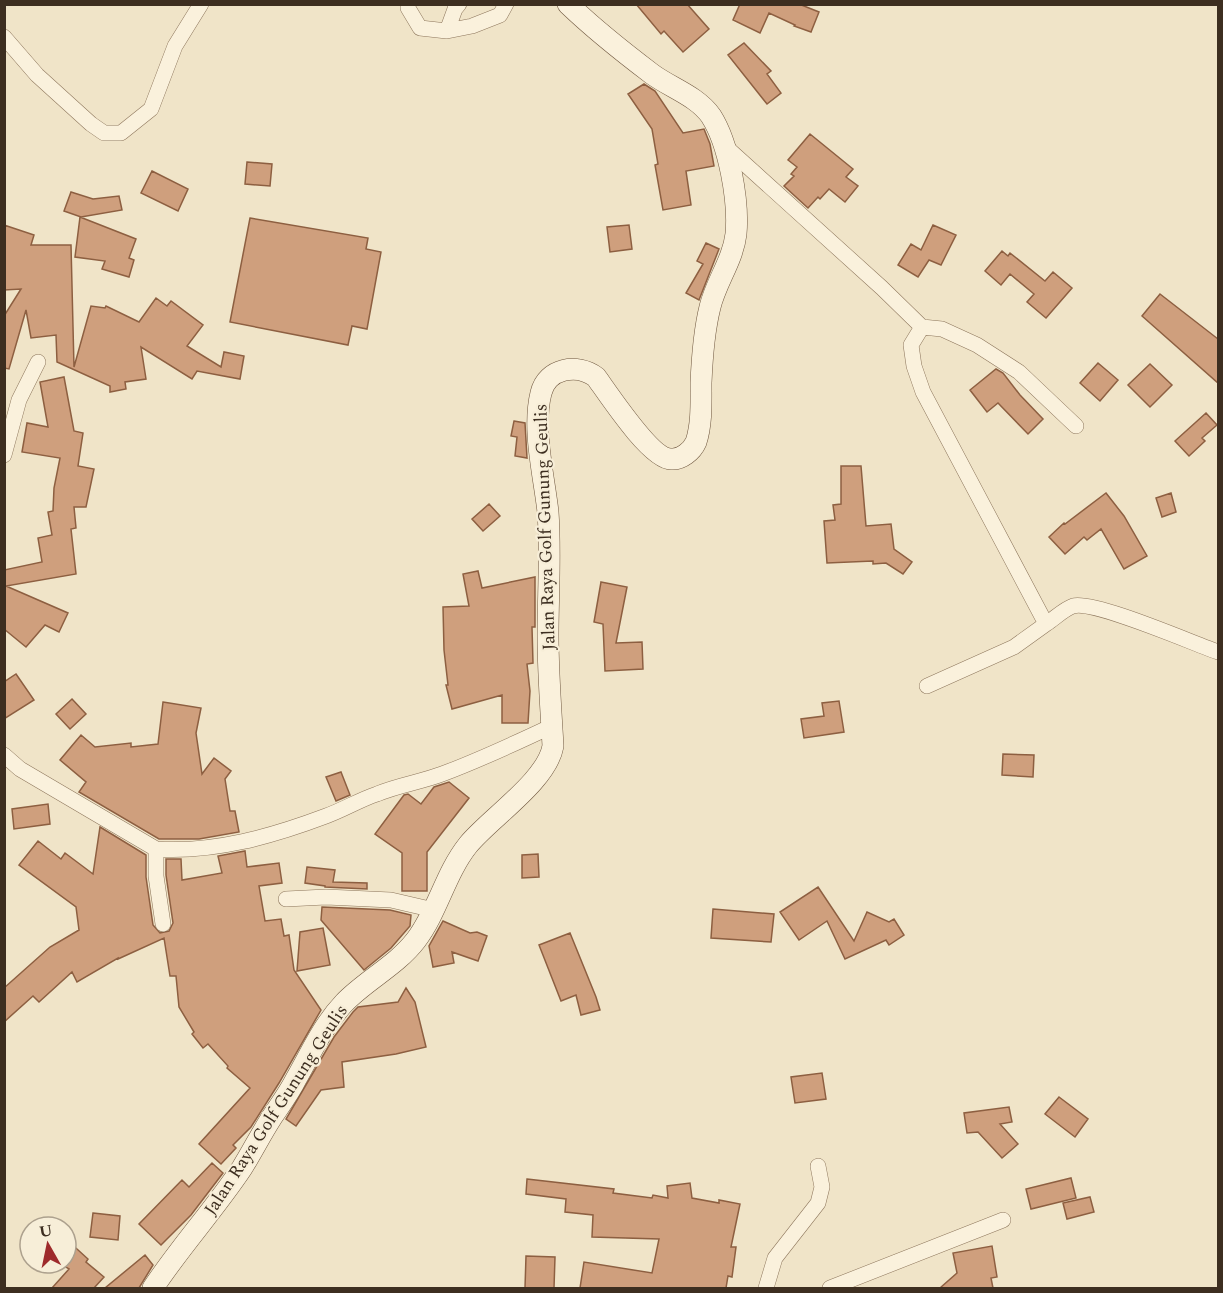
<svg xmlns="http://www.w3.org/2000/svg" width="1223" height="1293" font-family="Spectral,serif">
  <rect width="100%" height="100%" fill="#f0e4c8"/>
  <path fill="#cf9f7d" stroke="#8d5f41" stroke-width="1.5" d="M636,4H687L709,29L683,52L664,31L661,34Z
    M740,4H799L819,12L811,32L794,26L795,25L769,13L760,33L733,20Z
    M744,43L771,71L767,74L781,93L767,104L728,55Z
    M644,84L655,91L683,133L704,129L710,144L714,166L686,171L691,205L663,210L655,165L658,164L652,129L628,94Z
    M810,134L853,169L846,177L858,186L845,202L829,189L820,199L818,197L808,208L784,186L794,176L791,174L797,167L788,160Z
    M247,162L272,164L270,186L245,184Z
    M152,171L188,189L178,211L141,193Z
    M71,192L93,199L119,196L122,210L81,217L64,211Z
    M80,217L136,239L129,258L134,260L129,277L102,269L105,261L75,257Z
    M250,218L368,238L366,249L381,252L367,329L352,326L348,345L230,322Z
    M4,225L34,235L31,245H71L74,367L91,306L105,308L106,306L139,322L156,298L167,306L171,301L203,325L187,346L221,367L224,352L244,356L240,379L197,371L192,379L141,347L146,379L125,382L126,389L110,392V386L57,362L56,335L31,338L26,310L9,369L4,368V316L21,289L4,290Z
    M629,225L632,249L610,252L607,227Z
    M933,225L956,235L941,265L929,260L918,277L898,265L911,244L921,250Z
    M706,243L719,249L699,300L686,293L703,264L697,261Z
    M1002,251L1008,256L1010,253L1045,281L1053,272L1072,288L1046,318L1027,302L1034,294L1010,274L1001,285L985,271Z
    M1160,294L1218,339V383L1142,316Z
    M1098,363L1118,380L1100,401L1080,383Z
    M1150,364L1172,385L1150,407L1128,385Z
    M996,369L1003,373L1020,395L1043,419L1028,434L998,403L987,412L970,390Z
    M64,377L74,431L83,433L78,466L94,469L86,507H74L76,528L71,529L76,574L6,586L68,613L59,632L45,625L26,647L4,629V570L42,562L38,538L52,535L48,512L53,511L54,488L60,458L22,452L27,423L48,427L40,382Z
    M1206,413L1217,425L1202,438L1205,441L1189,456L1175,441Z
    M514,421L525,423L527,458L515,456L517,437L511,436Z
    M841,466H861L866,526L891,524L894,549L912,562L903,574L886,563L873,564V561L827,563L824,521L835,520L833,505L841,504Z
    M1106,493L1124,516L1147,556L1124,569L1101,529L1087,540L1084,537L1065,554L1049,537L1064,523L1065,524Z
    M1171,493L1176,512L1162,517L1156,498Z
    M489,504L500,516L483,531L472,519Z
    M478,571L482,588L535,577V627H532L533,663L527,664L530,691L528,723H502V695L452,709L446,685H448L444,650L443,607L469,606L463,574Z
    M601,582L627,587L616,643L642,642L643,669L605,671L603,624L594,622Z
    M16,674L34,700L4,719V682Z
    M72,699L86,714L70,729L56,714Z
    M839,701L844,732L804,738L801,719L824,716L822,703Z
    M163,702L201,708L196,733L202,774L214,758L231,771L225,779L230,811H235L239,832L199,839H159L79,792L86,782L60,760L81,735L95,747L131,743V747L158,744Z
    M1003,754L1034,755L1033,777L1002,775Z
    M341,772L350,795L336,801L326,777Z
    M449,782L469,798L427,852V891H402V853L375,834L404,795L408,794L421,804L434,787Z
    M48,804L50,824L14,829L12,809Z
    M100,827L146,855V877L153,925L160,933L169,931L173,923L166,875V859H181L182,880L222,873L218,856L245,851L247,867L279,863L282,883L259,886L265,921L281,919L284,936L289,935L294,970L321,1010L279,1083L251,1127L233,1145L236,1148L221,1164L199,1144L250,1088L227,1068L228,1066L208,1044L203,1048L192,1034L194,1032L179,1007L176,976H170L164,938L118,959V958L77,982L72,972L39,1002L33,996L4,1022V988L50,947L79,930L76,907L19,865L38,841L61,859L65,853L93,874Z
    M538,854L539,877L522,878V855Z
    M307,867L335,870L333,882L367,883V889L325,887V886L305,883Z
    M818,887L854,941L867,912L889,922L894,919L904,935L889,945L886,940L845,959L827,921L799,940L780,912Z
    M322,907L390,910L411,915L410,926L391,948L364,970L321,920Z
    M713,909L774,914L771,942L711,938Z
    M443,921L470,933L477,932L487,936L478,961L452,952L454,963L433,967L429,946Z
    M323,928L330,965L297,971L300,932Z
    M570,933L596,997L600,1010L581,1015L576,995L561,1001L539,945Z
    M406,988L415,1002L426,1047L396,1054L342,1062L344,1087L321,1090L296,1126L286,1119L334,1037L353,1012L358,1007L398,1002Z
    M822,1073L826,1099L795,1103L791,1077Z
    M1059,1097L1088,1119L1075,1137L1045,1114Z
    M1009,1107L1012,1122L1000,1124L1018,1144L1002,1158L978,1132L967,1133L964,1113Z
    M212,1163L223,1173L191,1215L161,1245L139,1224L182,1180L189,1187Z
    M1071,1178L1076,1198L1031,1209L1026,1189Z
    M527,1179L614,1189L613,1193L652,1198L653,1195L668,1198L667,1186L690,1183L692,1198L719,1203V1200L740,1204L731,1247H736L732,1277L728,1276L726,1288H580L584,1262L652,1273L659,1239L592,1237L593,1215L565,1212L566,1199L526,1194Z
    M1090,1197L1094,1212L1067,1219L1063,1203Z
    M93,1213L120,1216L118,1240L90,1237Z
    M66,1239L88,1259L86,1262L104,1277L94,1288H52L69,1269L66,1267Z
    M992,1246L997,1277L991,1278L993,1288H940L957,1273L953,1253Z
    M145,1255L153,1265L139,1288H105Z
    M526,1256L555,1257L554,1288H525Z"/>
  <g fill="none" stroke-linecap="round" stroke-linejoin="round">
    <defs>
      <path id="street" d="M408,4V8L420,28L447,31L472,26L500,15L506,4
        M447,31L455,9L459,4
        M4,37L37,75L91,124L104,133H121L151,109L175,46L201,4
        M726,147L882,288L922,327L942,329L977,345L1019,372L1076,426
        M922,327L911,345L914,366L923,392L1046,624L1014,647L927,686
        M4,455L19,400L38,362
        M1046,624C1054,619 1064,609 1073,606C1094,600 1192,643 1218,652
        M4,755L20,769L156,849C214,853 273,836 326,816C343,810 359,800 377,794C398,785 421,782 442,774C480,760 516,743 552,726
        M156,849V876L163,924
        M286,899L326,897L391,900L434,910
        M766,1288L775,1258L818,1203L822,1187L818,1166
        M830,1288L1003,1220"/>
      <path id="secondary" d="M153,1288C180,1247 214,1210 242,1168C252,1152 261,1134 272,1117C280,1105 289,1093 296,1079C311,1053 323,1025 344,1003C366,980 396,966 416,940C438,911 445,874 468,845C490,818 547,781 553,746C551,710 548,673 548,636C548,595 551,553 548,512C544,476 532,429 541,393C547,368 577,363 596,377C609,395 651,459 671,459C681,460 692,451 696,442C702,424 701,402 701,383C702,359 704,331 710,307C716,282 733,260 736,234C739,201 729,144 711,116C697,96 671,88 652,74C623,52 595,30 568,4"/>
    </defs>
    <use href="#street" stroke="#8d765c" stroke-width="16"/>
    <use href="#secondary" stroke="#6f573f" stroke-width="22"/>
    <use href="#street" stroke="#faf1dc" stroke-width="15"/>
    <use href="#secondary" stroke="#faf1dc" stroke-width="21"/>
  </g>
  <g text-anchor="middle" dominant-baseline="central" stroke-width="4.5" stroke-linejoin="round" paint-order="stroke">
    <g font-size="18" fill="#3d2e20" stroke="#f7eed8">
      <text transform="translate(545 527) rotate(-92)">Jalan Raya Golf Gunung Geulis</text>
      <text transform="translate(276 1110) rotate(-57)">Jalan Raya Golf Gunung Geulis</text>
    </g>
  </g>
  <rect width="1223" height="1293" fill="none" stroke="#3d2e20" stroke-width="12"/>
  <g transform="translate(48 1245) rotate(351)"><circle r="28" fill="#f7eed8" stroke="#ada18e" stroke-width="1.5"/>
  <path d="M0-4.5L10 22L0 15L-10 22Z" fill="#9e2a2b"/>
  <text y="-9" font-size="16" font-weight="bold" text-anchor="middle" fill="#3d2e20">U</text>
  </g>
</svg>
